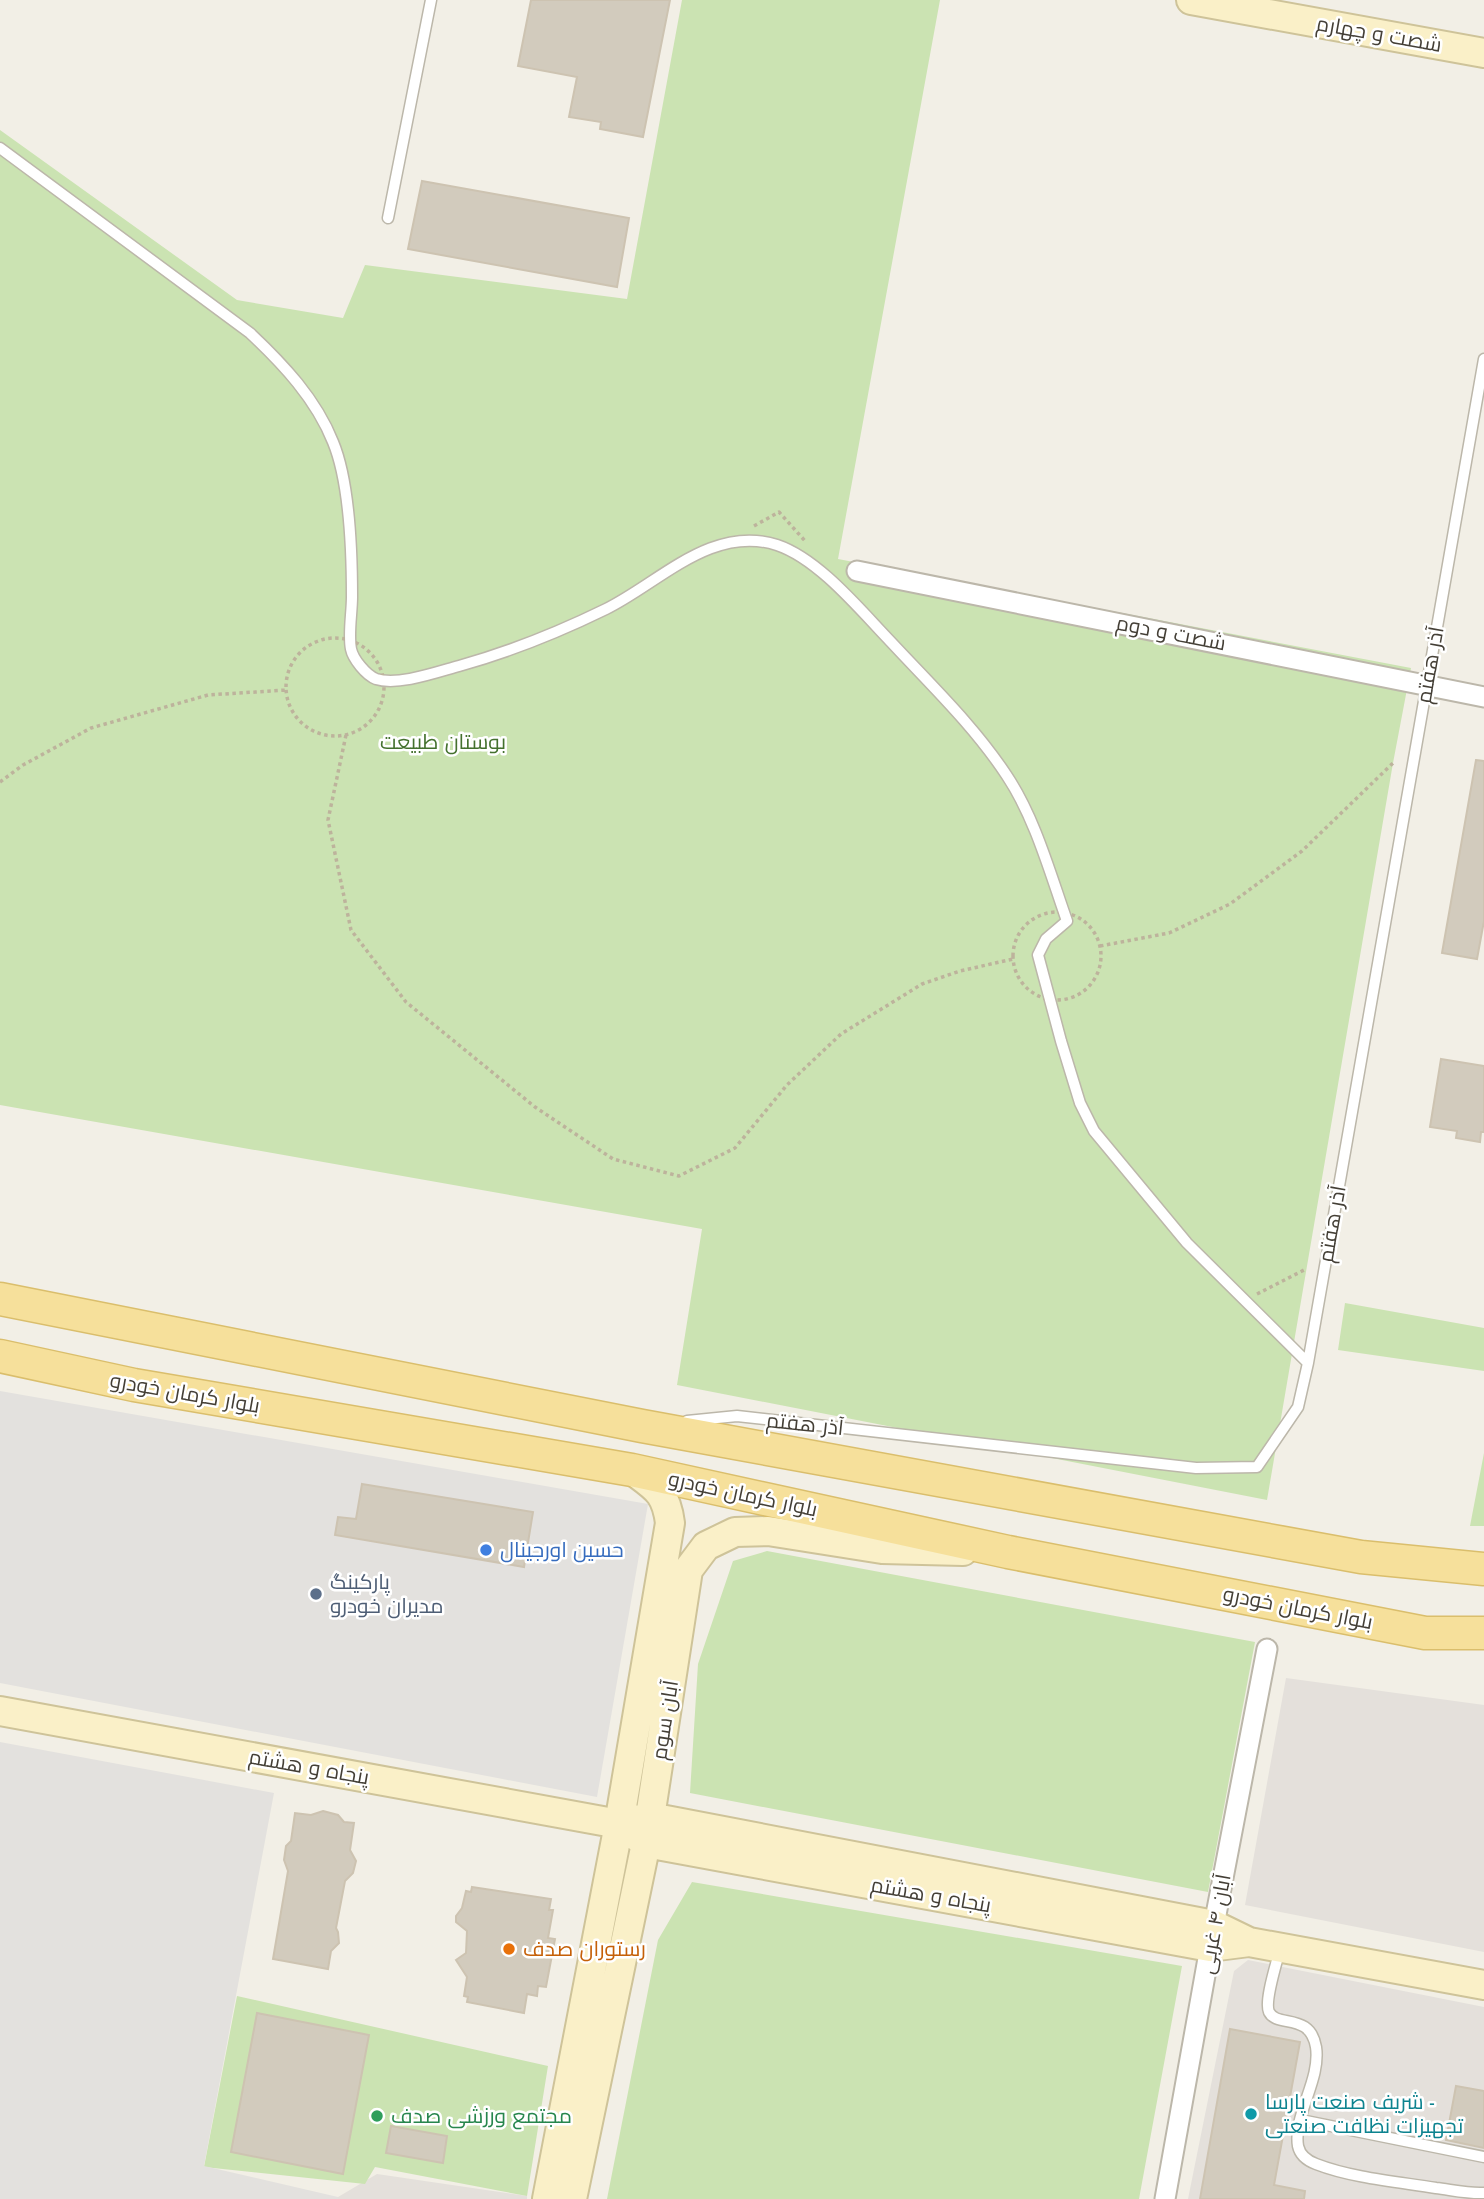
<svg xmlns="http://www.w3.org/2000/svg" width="1484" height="2199" font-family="Jost,Cairo,sans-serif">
  <rect width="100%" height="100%" fill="#f2efe6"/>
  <path fill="#e4e0db" d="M1286,1678L1484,1705V1952L1245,1905Z
    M1248,1960L1484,2007V2199H1188L1234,1971Z
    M377,2174L527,2196V2199H338V2197Z"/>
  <path fill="#cbe3b2" d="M682,0H940L838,559L1411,668L1393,763L1267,1500L677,1385L702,1229L0,1105V130L237,300L343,318L365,265L627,299Z
    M1345,1303L1484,1328V1371L1338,1350Z
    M1484,1453V1526H1470Z
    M767,1551L1255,1642L1208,1892L690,1793L698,1664L733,1561Z
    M692,1882L1182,1966L1139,2199H607L658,1940Z
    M237,1996L548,2066L527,2196L375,2167L365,2184L204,2167Z"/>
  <path fill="#e3e1de" d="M0,1391L648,1504L597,1797L0,1683Z
    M0,1742L274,1793L204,2166L338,2197V2199H0Z"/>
  <path fill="#d2cbbd" stroke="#cdc3b1" stroke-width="2" d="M531,0H670L643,137L600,129L601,122L569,117L577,77L518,66Z
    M422,181L629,218L617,287L408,249Z
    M1476,760L1484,761V921L1477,959L1442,953Z
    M1441,1059L1484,1066V1132H1481L1480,1142L1456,1138L1457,1131L1430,1127Z
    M362,1484L533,1512L524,1567L335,1535L338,1517L356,1519Z
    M323,1811L338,1815L344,1822L354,1823L350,1850L356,1861L353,1873L345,1881L336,1928L338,1932L339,1943L331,1951L328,1969L273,1959L288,1871L284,1860L286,1846L291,1841L295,1813L311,1815Z
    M472,1887L551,1899L549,1910H553L548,1938L555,1939L546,1987L538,1986L537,1996L527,1994L524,2013L467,2002L468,1997L464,1996L467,1977L456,1960L466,1953L467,1931L456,1922V1916L462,1908L466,1891L471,1892Z
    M257,2013L369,2035L343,2174L231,2152Z
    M1230,2029L1300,2042L1274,2185L1305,2191L1304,2199H1200Z
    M1456,2086L1484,2091V2148L1446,2140Z
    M391,2126L447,2136L443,2163L386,2153Z"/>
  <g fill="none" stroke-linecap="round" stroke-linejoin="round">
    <defs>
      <path id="lane" d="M0,148L250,333C283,364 316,399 333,442C350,483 352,552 352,597C352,613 348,634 351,649C353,659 366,675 376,679C398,686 437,672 459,666C509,652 559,632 606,609C659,583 712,524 777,545C819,559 861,611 891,642C931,685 975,727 1007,776C1035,818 1050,873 1067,921L1046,939L1038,955L1061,1041L1080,1103L1094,1131L1187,1243L1308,1363
        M388,218L431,0
        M687,1421L737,1416L1196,1468L1257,1467L1298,1407L1308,1363L1484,359
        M1280,1949C1277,1962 1264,2001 1269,2012C1277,2028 1310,2012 1316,2047C1321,2080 1293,2115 1298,2146C1300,2155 1308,2161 1316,2164C1352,2178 1399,2182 1436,2188C1452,2190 1469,2194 1484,2193
        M1301,2120L1484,2157"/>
      <path id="street" d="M857,571L1484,697
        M1165,2199L1214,1925L1267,1649"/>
      <path id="secondary" d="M1191,0L1484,53
        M0,1711L619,1824L650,1817L1214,1925L1249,1942L1484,1985
        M632,1833L646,1843L1210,1947L1249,1942
        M547,2199L619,1824L670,1523C666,1492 656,1488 632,1470
        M572,2199L646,1843L688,1570L706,1546L735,1532L768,1531L882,1549L963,1551"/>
      <path id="primary" d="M0,1299L642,1426L1361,1557L1484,1569
        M0,1356L134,1385L632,1470L1008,1552L1425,1633H1484"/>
    </defs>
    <use href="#lane" stroke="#bcb7aa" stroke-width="13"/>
    <use href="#street" stroke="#bcb7aa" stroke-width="23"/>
    <use href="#secondary" stroke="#cec399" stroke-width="32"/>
    <use href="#primary" stroke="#dabe6c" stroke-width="35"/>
    <path stroke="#bdb39c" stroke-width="3.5" stroke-dasharray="3.5 3.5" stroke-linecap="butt" d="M754,526L779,512L806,542
      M286 687a49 49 0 1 1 98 0a49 49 0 1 1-98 0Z
      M346,735L328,820L351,930L406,1002L535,1107L613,1159L679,1176L735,1148L787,1085L841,1034L922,984L960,971L1013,959
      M0,782L23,765L91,728L208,695L287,690
      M1013 956a44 44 0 1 1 88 0a44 44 0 1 1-88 0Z
      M1100,946L1169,933L1230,904L1302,851L1393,763
      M1257,1294L1306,1269"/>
    <use href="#lane" stroke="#fff" stroke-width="10"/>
    <use href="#street" stroke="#fff" stroke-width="19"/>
    <use href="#secondary" stroke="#faf0c8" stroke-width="28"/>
    <use href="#primary" stroke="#f6e09b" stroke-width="32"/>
  </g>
  <circle fill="#3f7fe0" stroke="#fff" stroke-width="2.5" cx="486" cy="1550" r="7"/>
  <circle fill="#5c6f8a" stroke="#fff" stroke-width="2.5" cx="316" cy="1594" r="7"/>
  <circle fill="#e8710a" stroke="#fff" stroke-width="2.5" cx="509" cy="1949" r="7"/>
  <circle fill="#0f9aa8" stroke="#fff" stroke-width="2.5" cx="1251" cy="2114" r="7"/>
  <circle fill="#2e9e5b" stroke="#fff" stroke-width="2.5" cx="377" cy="2116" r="7"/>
  <g text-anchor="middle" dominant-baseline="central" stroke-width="5" stroke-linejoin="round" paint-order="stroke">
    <g font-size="21" fill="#443f36" stroke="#fff">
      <text transform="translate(1379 34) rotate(10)">شصت و چهارم</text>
      <text transform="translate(1171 633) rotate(11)">شصت و دوم</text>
      <text transform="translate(1430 665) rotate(-80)">آذر هفتم</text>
      <text transform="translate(1332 1224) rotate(-80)">آذر هفتم</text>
      <text transform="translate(185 1393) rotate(10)">بلوار کرمان خودرو</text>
      <text transform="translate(805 1424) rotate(6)">آذر هفتم</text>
      <text transform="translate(743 1494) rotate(12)">بلوار کرمان خودرو</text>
      <text transform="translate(1298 1608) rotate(11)">بلوار کرمان خودرو</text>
      <text transform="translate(665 1720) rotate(-81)">آبان سوم</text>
      <text transform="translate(309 1767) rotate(10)">پنجاه و هشتم</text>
      <text transform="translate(931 1895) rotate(10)">پنجاه و هشتم</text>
      <text transform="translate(1215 1924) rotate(-80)">آبان ۴ غربی</text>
    </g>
    <g font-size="21" fill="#44712e" stroke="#fff">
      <text x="443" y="742">بوستان طبیعت</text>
    </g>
    <g font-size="21" fill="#366cbe" stroke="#fff" text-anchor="start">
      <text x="500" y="1550">حسین اورجینال</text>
    </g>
    <g font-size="21" fill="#4e5e75" stroke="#fff" text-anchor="start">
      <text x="330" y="1582">پارکینگ<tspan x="330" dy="24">مدیران خودرو</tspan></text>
    </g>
    <g font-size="21" fill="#c56008" stroke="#fff" text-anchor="start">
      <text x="523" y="1949">رستوران صدف</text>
    </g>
    <g font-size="21" fill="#0d838f" stroke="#fff" text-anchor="start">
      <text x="1265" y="2102">شریف صنعت پارسا -<tspan x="1265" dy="24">تجهیزات نظافت صنعتی</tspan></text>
    </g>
    <g font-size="21" fill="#27864d" stroke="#fff" text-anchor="start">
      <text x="391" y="2116">مجتمع ورزشی صدف</text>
    </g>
  </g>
</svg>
